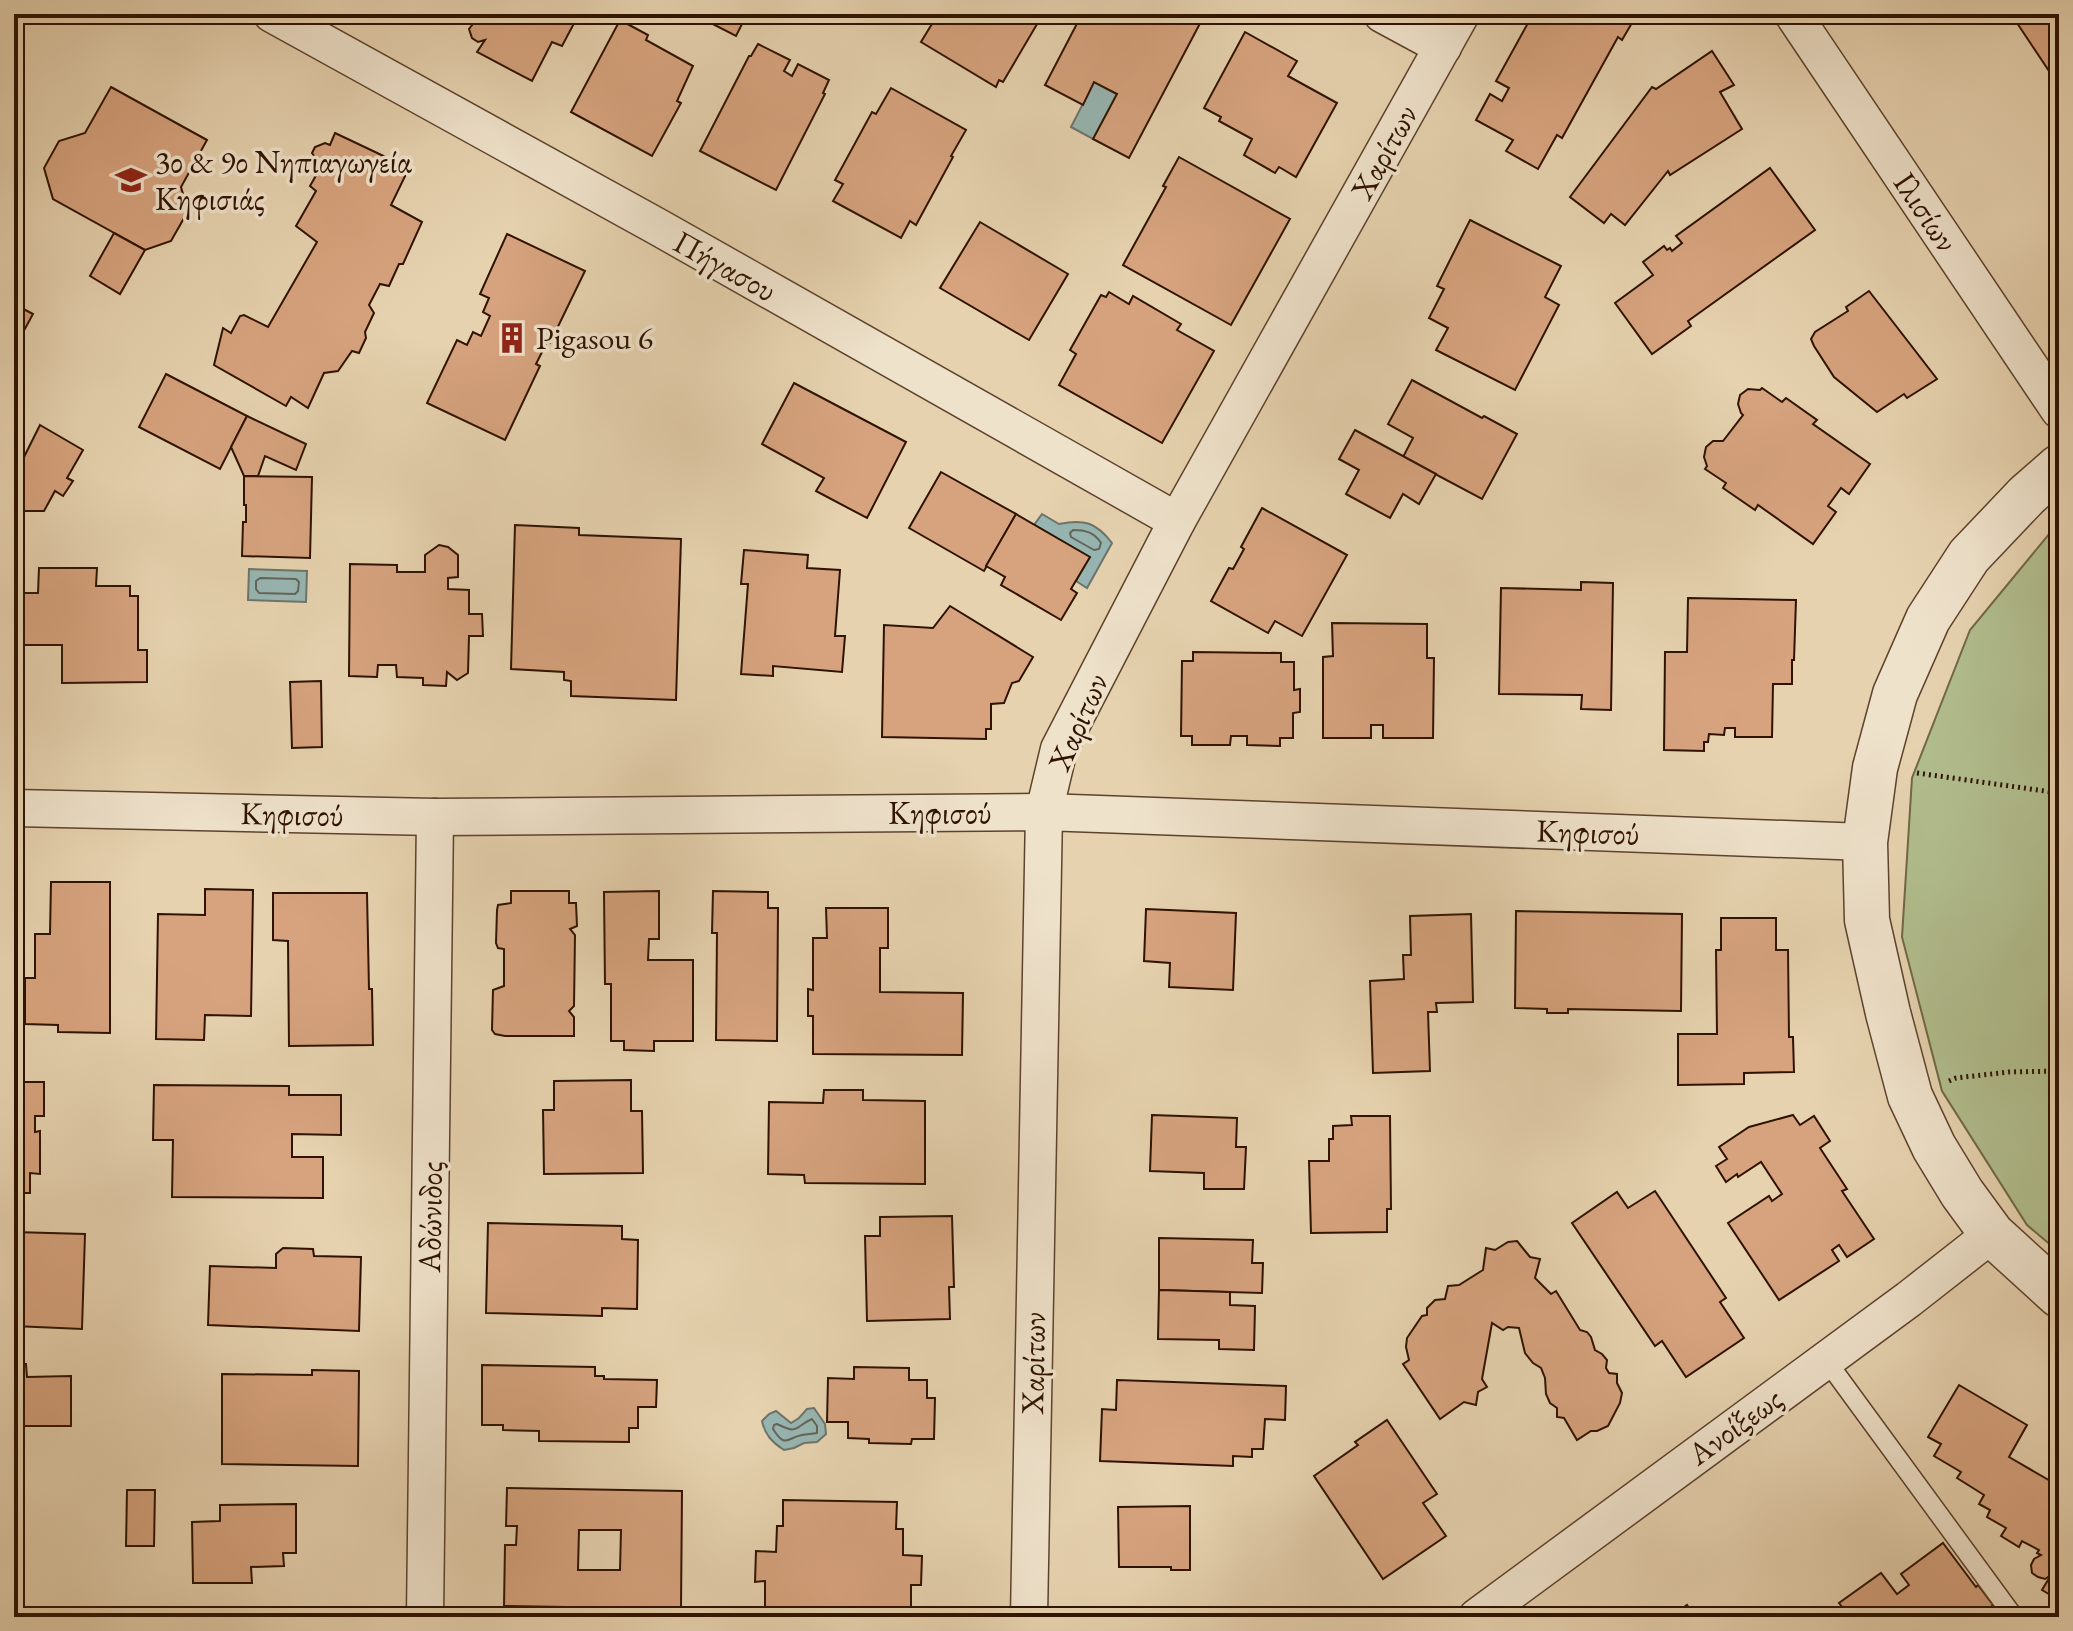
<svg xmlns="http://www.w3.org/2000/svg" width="2073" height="1631" viewBox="0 0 2073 1631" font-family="'EB Garamond',serif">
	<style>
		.green { fill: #b1bd8d; stroke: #706846; stroke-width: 2 }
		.water { fill: #97b6b2; stroke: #6d746b; stroke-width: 2 }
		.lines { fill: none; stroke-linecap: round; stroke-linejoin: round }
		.shore { stroke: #636459; stroke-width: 2 }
		.building { fill: #d6a37e; stroke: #2f1200; stroke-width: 2; fill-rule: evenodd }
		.service-casing { stroke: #5d422c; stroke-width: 21 }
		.minor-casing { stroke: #5d422c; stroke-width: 39 }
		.tertiary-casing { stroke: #5d422c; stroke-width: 47 }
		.path { stroke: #2f1200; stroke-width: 5; stroke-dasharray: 2 4; stroke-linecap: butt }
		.service { stroke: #efe2cb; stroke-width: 18 }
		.minor { stroke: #efe2cb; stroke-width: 36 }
		.tertiary { stroke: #efe2cb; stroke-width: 44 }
		.labels { text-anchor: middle; stroke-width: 7; stroke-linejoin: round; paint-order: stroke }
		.street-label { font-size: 32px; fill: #2f1200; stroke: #efe2cb }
		.poi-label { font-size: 32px; fill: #2f1200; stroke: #efe2cb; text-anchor: start }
	</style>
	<rect width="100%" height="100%" fill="#e6d2af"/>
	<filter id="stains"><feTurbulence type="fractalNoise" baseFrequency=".0025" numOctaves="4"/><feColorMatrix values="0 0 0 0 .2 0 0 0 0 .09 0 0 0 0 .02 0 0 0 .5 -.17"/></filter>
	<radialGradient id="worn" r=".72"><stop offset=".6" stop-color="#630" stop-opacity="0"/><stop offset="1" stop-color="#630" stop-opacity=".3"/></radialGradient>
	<polygon class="green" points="2059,522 2059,1252 2027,1225 1942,1091 1902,937 1912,778 1970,630"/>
	<g class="water">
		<polygon points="1094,82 1117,94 1093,139 1071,127"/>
		<path d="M1042,514L1059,524C1084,519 1096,522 1112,543L1087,588L1076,581L1089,557L1034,525Z"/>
		<polygon points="249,569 307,571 306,602 248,600"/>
		<path d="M814,1408L825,1424L826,1434L817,1442L804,1443L794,1448L784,1450C772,1442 765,1435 762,1421L769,1414L776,1411L791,1423L799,1418L807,1409Z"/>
	</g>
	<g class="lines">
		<g class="shore">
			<path d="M1073,530C1085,530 1094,532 1101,543L1099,549L1094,550L1071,537L1070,533Z"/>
			<polygon points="260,578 296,579 299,582 298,591 295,594 259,593 256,589 256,581"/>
			<path d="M812,1419L817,1426V1433C812,1434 807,1434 802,1435C786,1438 786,1449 773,1429L774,1425L777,1424C799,1435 794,1427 812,1419Z"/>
		</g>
	</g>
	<g class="building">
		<polygon points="481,14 579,14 562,46 552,42 532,81 477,52 485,40 478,42 472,38 469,29"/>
		<polygon points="706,14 747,14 736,36 703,19"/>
		<polygon points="938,14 1032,14 1040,19 1003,82 999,80 996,87 921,42"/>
		<polygon points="1082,14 1205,14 1129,158 1093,139 1117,94 1094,82 1083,105 1045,85"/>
		<polygon points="1533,14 1652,14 1647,22 1636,16 1622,40 1618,37 1562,138 1557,135 1538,169 1506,151 1513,140 1476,120 1490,94 1502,101 1509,88 1496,81"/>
		<polygon points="2011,14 2059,14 2059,77 2055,80"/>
		<polygon points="620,20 648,35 646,40 693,66 677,101 681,103 652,156 571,112"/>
		<polygon points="1245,32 1297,61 1288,76 1337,103 1296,177 1279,167 1275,173 1244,155 1252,139 1219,121 1221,117 1204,108"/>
		<polygon points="758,44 790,60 784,71 792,76 798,64 829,80 823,93 825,94 776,190 700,151 749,56 751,56"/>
		<polygon points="1712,51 1734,85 1720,92 1742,129 1670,175 1668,171 1625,225 1611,214 1604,223 1570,197 1652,87 1656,89"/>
		<polygon points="111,87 207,140 181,187 188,211 171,241 145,250 53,199 44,168 59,141 85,133"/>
		<polygon points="891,88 966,130 951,156 953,157 916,225 910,221 901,238 833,201 843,184 835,180 872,112 876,114"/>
		<polygon points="335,133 409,168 391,205 422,222 403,264 399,264 389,286 380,284 369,305 374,313 365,332 366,338 359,353 352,351 338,371 324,373 308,408 291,397 286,406 214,365 223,328 231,333 240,316 244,315 268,327 317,242 296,226 316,191 310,186 318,172 317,160 312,153 315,147 325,143 330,145"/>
		<polygon points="1179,157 1290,219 1231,325 1123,265 1166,187 1163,186"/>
		<polygon points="1770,168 1815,230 1688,321 1691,326 1652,354 1615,303 1653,275 1643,262 1664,246 1667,250 1670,248 1672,251 1682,243 1676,236"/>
		<polygon points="1470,220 1561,266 1545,297 1559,305 1515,390 1436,350 1448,328 1429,318 1444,289 1437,286"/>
		<polygon points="980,222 1068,274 1029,340 940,288"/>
		<polygon points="114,233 145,250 120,294 90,276"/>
		<polygon points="507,234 585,271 550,343 547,342 536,364 540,366 505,440 427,403 457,340 467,345 473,332 481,336 490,316 483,312 489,298 480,294"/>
		<polygon points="1869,291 1937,379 1907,398 1904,394 1877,412 1834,377 1814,346 1811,339 1815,332 1848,311 1846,307"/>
		<polygon points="1109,292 1129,304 1133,296 1181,324 1177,330 1214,351 1162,443 1059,385 1076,354 1070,350 1101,295 1106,297"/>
		<polygon points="14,304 33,314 14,349"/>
		<polygon points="166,374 247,416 220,469 139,427"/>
		<polygon points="1412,380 1482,418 1484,416 1517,434 1482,499 1403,457 1413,438 1388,424"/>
		<polygon points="794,383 906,442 867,518 816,491 824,478 762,444"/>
		<polygon points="1762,388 1782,402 1786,398 1817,420 1813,424 1870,464 1849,494 1841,488 1828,506 1836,512 1813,544 1758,505 1755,510 1723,488 1726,483 1705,469 1707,466 1704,457 1706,447 1713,441 1723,441 1743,415 1741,413 1738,404 1740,395 1748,389 1760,390"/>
		<polygon points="247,416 306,444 296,470 265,456 258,476 244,476 231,447"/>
		<polygon points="40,425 83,450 67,478 73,481 63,496 55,491 44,511 14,511 14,464 19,467"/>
		<polygon points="1355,430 1436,474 1419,504 1403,494 1390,518 1346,494 1359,470 1339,459"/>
		<polygon points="941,472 1016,514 984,571 909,528"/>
		<polygon points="244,476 312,477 310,558 242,556 243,522 246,522 246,505 244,505"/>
		<polygon points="1262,508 1347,555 1302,636 1275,621 1268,633 1211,601 1229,568 1233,569 1244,549 1241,547"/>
		<polygon points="1016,514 1090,557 1071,589 1077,593 1061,620 1001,585 1005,577 986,566"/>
		<polygon points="515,525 579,528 579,535 681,539 676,700 571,696 571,681 564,680 564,672 511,669"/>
		<polygon points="439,545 448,547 458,555 458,577 448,578 448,589 469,590 469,614 482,614 483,636 469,636 468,673 457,680 447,672 446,686 423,685 423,678 397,677 396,665 378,665 377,677 349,676 350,564 397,565 397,572 425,572 425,555"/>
		<polygon points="744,550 808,555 807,568 840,570 835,636 845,636 842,672 773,666 773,676 741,674 748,584 741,584"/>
		<polygon points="39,568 97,568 96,586 130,586 130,596 138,596 138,650 147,650 147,682 62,683 62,645 14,645 14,593 38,593"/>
		<polygon points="1581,582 1613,583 1611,710 1581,709 1582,695 1499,694 1501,588 1581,590"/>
		<polygon points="1688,598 1796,600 1794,660 1792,660 1792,684 1773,684 1772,737 1735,737 1735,728 1725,728 1724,735 1709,734 1708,742 1704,742 1704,751 1664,750 1665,652 1687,652"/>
		<polygon points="950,606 1033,657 1019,681 1012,683 1004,703 991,704 991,729 986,729 986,739 882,737 884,625 933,628"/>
		<polygon points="1332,623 1427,624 1427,658 1434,658 1433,738 1383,738 1383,725 1371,725 1371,738 1323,738 1323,657 1333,656"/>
		<polygon points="1193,652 1281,653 1281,662 1294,662 1294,690 1300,689 1300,712 1293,713 1293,738 1280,738 1280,746 1247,745 1247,736 1231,736 1230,745 1192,745 1192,736 1181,736 1182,661 1193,661"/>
		<polygon points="321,681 322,747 292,748 290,682"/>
		<polygon points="51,882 110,882 110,1033 58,1032 58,1025 25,1024 25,978 35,978 35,934 50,934"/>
		<polygon points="205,889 253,890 251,1016 205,1015 204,1040 156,1039 158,914 205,915"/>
		<polygon points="511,891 569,891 569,903 576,903 577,926 570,929 575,935 574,1006 569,1011 574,1017 574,1036 505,1036 495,1034 492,1030 493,990 504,986 504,949 498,948 496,943 497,910 498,905 511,903"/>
		<polygon points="659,891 659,939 649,939 648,960 693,960 693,1041 654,1041 654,1051 624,1050 624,1041 611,1041 611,984 605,984 604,892"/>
		<polygon points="713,891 768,892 768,908 778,908 777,1041 716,1040 717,933 712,933"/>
		<polygon points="273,893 367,893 369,989 372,989 373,1045 289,1046 288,941 273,940"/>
		<polygon points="826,908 888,908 888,948 880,948 880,992 963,993 962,1055 813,1054 813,1016 808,1016 808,989 813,990 813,938 827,938"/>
		<polygon points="1146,909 1236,913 1233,990 1169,987 1170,963 1144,961"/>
		<polygon points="1516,911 1682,914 1681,1011 1568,1009 1568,1013 1547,1013 1547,1009 1515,1008"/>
		<polygon points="1471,914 1473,1002 1436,1003 1437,1012 1428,1012 1430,1071 1373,1073 1370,981 1404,979 1403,955 1411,955 1410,916"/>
		<polygon points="1721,918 1776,918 1776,950 1788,950 1789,1037 1793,1037 1794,1072 1744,1073 1744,1084 1678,1085 1678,1034 1717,1034 1716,950 1721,950"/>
		<polygon points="631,1080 631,1111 642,1111 643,1173 544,1174 543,1110 554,1110 554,1081"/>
		<polygon points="17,1082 44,1082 44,1116 35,1116 35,1132 40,1131 40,1174 30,1173 30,1193 14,1193 14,1087 17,1087"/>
		<polygon points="154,1085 289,1086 289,1095 341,1095 341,1135 292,1134 292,1157 323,1157 323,1198 172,1197 173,1140 153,1140"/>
		<polygon points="824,1090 863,1090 863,1100 925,1101 925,1184 805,1183 804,1175 768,1174 769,1102 823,1103"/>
		<polygon points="1152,1115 1237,1118 1236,1147 1246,1147 1244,1189 1204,1189 1204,1173 1150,1171"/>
		<polygon points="1793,1115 1800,1125 1814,1116 1830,1141 1820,1148 1847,1189 1842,1191 1874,1239 1847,1257 1839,1245 1832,1250 1839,1261 1779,1300 1728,1223 1769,1196 1772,1201 1782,1194 1761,1162 1738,1177 1737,1174 1726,1182 1716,1166 1727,1159 1719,1147 1749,1127"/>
		<polygon points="1351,1116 1390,1116 1391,1209 1387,1209 1387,1232 1311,1233 1309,1161 1329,1161 1329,1139 1333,1139 1333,1126 1352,1125"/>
		<polygon points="1655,1191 1726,1298 1720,1302 1744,1338 1686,1377 1662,1341 1655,1346 1572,1223 1617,1192 1628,1208"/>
		<polygon points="952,1216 954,1287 949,1287 950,1319 867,1321 865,1236 880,1236 880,1217"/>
		<polygon points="488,1223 622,1226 622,1239 638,1240 637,1309 602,1308 602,1316 486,1313"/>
		<polygon points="14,1232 85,1234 82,1329 14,1326"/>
		<polygon points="1159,1238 1253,1240 1252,1263 1263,1263 1262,1293 1159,1290"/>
		<polygon points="1517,1241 1530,1257 1540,1259 1535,1278 1551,1294 1556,1291 1580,1330 1587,1332 1591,1337 1595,1350 1602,1354 1607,1360 1606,1368 1609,1373 1617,1374 1617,1383 1622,1393 1620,1403 1608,1426 1597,1431 1591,1431 1577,1440 1564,1418 1557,1417 1557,1408 1550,1403 1546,1394 1545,1378 1541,1368 1533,1363 1525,1353 1519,1328 1508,1327 1503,1330 1492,1323 1482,1379 1487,1387 1478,1392 1476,1405 1464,1402 1440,1419 1403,1364 1409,1360 1406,1347 1407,1338 1422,1316 1427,1315 1427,1308 1435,1300 1445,1299 1448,1286 1459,1285 1483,1270 1486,1248 1495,1250 1508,1242"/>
		<polygon points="283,1248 313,1249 314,1256 361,1257 359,1331 208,1325 210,1266 276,1268 276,1254"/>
		<polygon points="1159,1290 1230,1292 1230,1305 1255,1306 1254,1350 1219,1349 1219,1340 1158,1339"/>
		<polygon points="14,1364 26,1364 27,1377 71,1376 71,1426 22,1426 22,1441 14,1441"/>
		<polygon points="482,1365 595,1367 595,1376 604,1376 604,1379 657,1380 656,1407 638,1407 638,1428 629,1428 629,1442 539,1441 539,1431 503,1430 503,1425 482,1425"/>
		<polygon points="854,1367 909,1368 909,1380 927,1380 927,1398 935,1398 934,1439 912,1439 911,1444 869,1443 869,1439 848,1438 848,1422 827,1422 828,1378 854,1379"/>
		<polygon points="312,1370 359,1371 358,1466 222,1464 222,1374 312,1375"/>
		<polygon points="1117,1380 1286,1386 1285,1420 1265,1419 1263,1449 1252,1449 1252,1457 1233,1456 1233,1466 1100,1461 1102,1409 1116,1410"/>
		<polygon points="1959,1385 2027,1425 2009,1457 2059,1486 2059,1600 2042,1590 2051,1575 2045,1579 2038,1577 2032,1573 2031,1565 2034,1559 2041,1555 2037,1553 2039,1550 2022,1541 2019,1547 2001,1536 2006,1528 1987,1517 1990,1510 1979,1504 1984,1495 1957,1478 1961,1472 1934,1456 1941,1444 1928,1437"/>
		<polygon points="1387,1420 1437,1494 1423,1503 1446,1536 1383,1579 1314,1476 1358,1445 1355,1442"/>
		<path d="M507,1488L682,1491L681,1609L504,1606L505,1545H516L517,1526H506ZM579,1530H621L620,1570H578Z"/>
		<polygon points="127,1490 155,1490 154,1546 126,1546"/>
		<polygon points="783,1500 897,1502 896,1529 903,1529 903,1555 922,1556 921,1585 911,1585 911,1611 765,1608 765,1581 755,1582 756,1551 776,1552 777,1526 783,1526"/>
		<polygon points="14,1501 21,1501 20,1589 14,1589"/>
		<polygon points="296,1504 296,1553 283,1553 284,1566 251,1567 252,1583 193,1583 192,1522 220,1521 220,1505"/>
		<polygon points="1190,1506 1190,1570 1171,1570 1171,1567 1119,1567 1118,1507"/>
		<polygon points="1943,1543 1976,1587 1978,1585 1993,1605 1991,1607 1998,1617 1850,1617 1839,1603 1881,1573 1897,1594 1909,1585 1901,1574"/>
		<polygon points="1687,1605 1696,1617 1671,1617"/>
	</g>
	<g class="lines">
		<defs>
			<polyline id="service" points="1826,1360 2014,1617"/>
			<g id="minor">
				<polyline points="272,14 658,227 1177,521"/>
				<polyline points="1382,14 1443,47"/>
				<polyline points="1793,14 2059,410"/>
				<polyline points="14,808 435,817 1044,812 1865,842"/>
				<polyline points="425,1617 435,817"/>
				<polyline points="1029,1617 1044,812 1059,749 1177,521 1461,14"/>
				<polyline points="1477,1617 1909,1299 1992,1234"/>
			</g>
			<polyline id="tertiary" points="2059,467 2027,495 1969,556 1928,619 1895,694 1875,768 1865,842 1867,920 1888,1013 1910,1096 1934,1147 1962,1193 1992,1234 2059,1295"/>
		</defs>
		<use href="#service" class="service-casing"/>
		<use href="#minor" class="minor-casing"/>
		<use href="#tertiary" class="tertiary-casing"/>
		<g class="path">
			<polyline points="1917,773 2059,793"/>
			<polyline points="1949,1081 1956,1078 2009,1072 2059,1071"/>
		</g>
		<use href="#service" class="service"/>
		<use href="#minor" class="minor"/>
		<use href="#tertiary" class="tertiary"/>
	</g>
	<defs>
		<symbol id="school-bare" viewBox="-9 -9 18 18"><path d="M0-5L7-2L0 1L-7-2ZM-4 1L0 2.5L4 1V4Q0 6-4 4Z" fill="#8f2418" stroke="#efe2cb" stroke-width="2.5" paint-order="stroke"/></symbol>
		<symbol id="building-bare" viewBox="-9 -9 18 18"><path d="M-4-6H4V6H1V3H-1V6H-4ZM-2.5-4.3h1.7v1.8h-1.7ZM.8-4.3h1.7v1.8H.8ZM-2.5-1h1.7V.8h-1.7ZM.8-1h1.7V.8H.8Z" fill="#8f2418" stroke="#efe2cb" stroke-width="2.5" paint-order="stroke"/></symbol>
	</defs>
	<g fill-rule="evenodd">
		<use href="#school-bare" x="109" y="158" width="44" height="44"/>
		<use href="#building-bare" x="490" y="316" width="44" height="44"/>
	</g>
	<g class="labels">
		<g class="street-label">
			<text transform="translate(1384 152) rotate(-61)" y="11">Χαρίτων</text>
			<text transform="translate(1926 212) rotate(56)" y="11">Ιλισίων</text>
			<text transform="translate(725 266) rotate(29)" y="11">Πήγασου</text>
			<text transform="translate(1078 722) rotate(-66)" y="11">Χαρίτων</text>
			<text x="940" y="824">Κηφισού</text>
			<text transform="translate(292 814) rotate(1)" y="11">Κηφισού</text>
			<text transform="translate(1588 832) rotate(2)" y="11">Κηφισού</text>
			<text transform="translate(430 1217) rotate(-89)" y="11">Αδώνιδος</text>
			<text transform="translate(1033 1363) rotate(-89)" y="11">Χαρίτων</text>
			<text transform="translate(1735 1426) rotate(-36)" y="11">Ανοίξεως</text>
		</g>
		<g class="poi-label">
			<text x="155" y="173">3ο &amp; 9ο Νηπιαγωγεία<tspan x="155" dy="37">Κηφισιάς</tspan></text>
			<text x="536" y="349">Pigasou 6</text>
		</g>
	</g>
	<rect width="2073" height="1631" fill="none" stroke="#e6d2af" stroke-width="48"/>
	<rect x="16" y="16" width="2041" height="1599" fill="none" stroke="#2f1200" stroke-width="4"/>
	<rect x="24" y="24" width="2025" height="1583" fill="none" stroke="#2f1200" stroke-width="2"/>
	<rect width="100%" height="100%" filter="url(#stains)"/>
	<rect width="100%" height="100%" fill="url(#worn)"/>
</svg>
